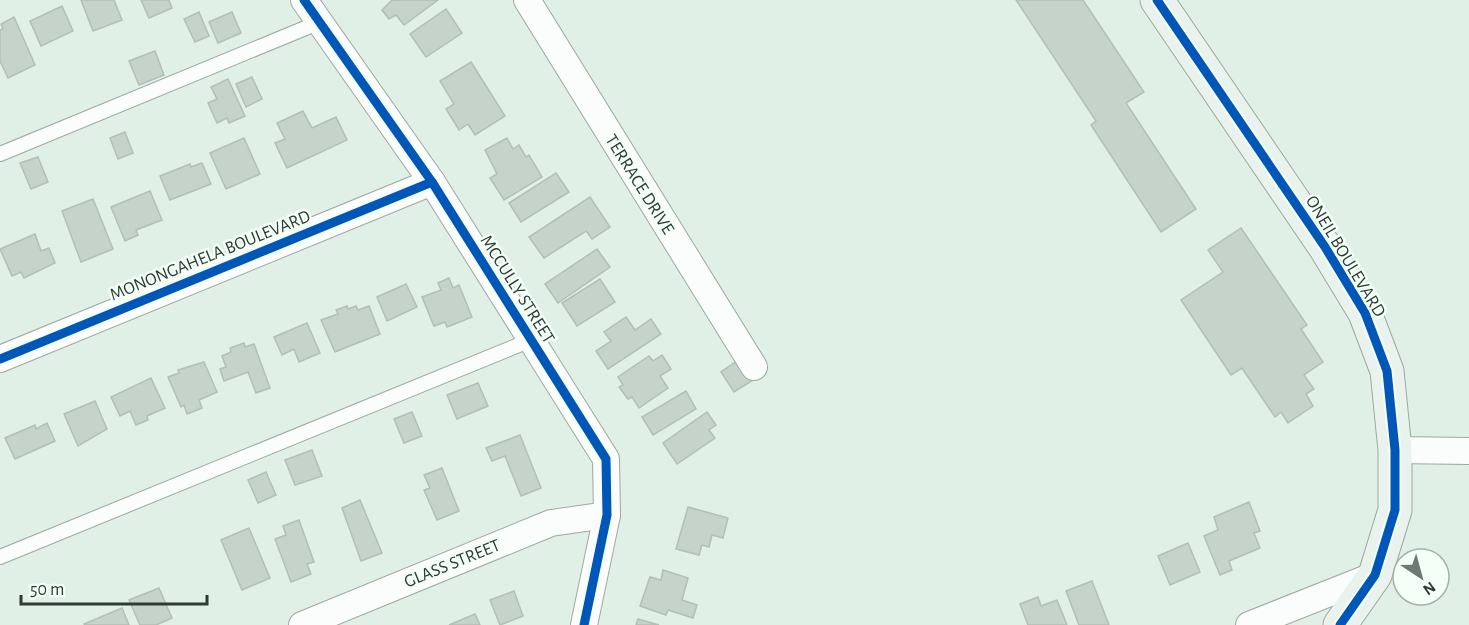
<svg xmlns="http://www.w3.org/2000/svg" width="1469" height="625" viewBox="0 0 1469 625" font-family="'Alegreya Sans',sans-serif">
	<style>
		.building { fill: #c6d3ca; stroke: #b2bfb7; stroke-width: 1.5 }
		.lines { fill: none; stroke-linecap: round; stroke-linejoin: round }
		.lane-casing { stroke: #9ca8a1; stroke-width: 16 }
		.street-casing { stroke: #9ca8a1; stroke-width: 28 }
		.secondary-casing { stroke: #9ca8a1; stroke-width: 35 }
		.lane { stroke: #fafdfb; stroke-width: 14 }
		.street { stroke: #fafdfb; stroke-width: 26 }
		.secondary { stroke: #eaf2ee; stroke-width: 33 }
		.cycleway-casing { stroke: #f3fff7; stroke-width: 13 }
		.cycleway { stroke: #0057b8; stroke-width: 9 }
		.labels { text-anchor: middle; stroke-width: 5; stroke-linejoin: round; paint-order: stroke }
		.street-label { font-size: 18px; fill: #2e3a33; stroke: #f3fff7 }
	</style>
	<rect width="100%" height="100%" fill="#e0f0e6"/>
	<g class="building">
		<polygon points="81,0 114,0 122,20 93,31"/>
		<polygon points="141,0 169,0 172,8 149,18"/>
		<polygon points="392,0 438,0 404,25 396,15 389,19 382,10"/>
		<polygon points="1016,0 1083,0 1144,92 1126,103 1196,209 1161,232 1091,125 1096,121"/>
		<polygon points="62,6 73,31 41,46 30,21"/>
		<polygon points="446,9 462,33 426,57 410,34"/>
		<polygon points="199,12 209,36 195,42 184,19"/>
		<polygon points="232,12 241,33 218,43 209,22"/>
		<polygon points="14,17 35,65 8,78 0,61 0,30 3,29 1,24"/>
		<polygon points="155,51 164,75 139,85 129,61"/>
		<polygon points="471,62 505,116 475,135 468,124 459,130 446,109 454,104 440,81"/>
		<polygon points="252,77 262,99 246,107 236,84"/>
		<polygon points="228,79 245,116 229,123 227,118 217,123 208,103 217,99 211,87"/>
		<polygon points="303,111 312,128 336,117 347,140 287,168 275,143 285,139 277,123"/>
		<polygon points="125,132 133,153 118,159 110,138"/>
		<polygon points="244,138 260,174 226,189 210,153"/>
		<polygon points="507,138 513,149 519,145 526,157 529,155 542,177 504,200 490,178 497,174 485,150"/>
		<polygon points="38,157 48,182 31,189 20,163"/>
		<polygon points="202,163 211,184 170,200 160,176 190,164 191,167"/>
		<polygon points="556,173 569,192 521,222 509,203"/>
		<polygon points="150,191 162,220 136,230 138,235 125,241 111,207"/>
		<polygon points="590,197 610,227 592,239 586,231 544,258 529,237"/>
		<polygon points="93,199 113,249 81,262 62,211"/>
		<polygon points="1241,228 1307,325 1301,329 1323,362 1304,375 1314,389 1306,394 1313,406 1288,423 1281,412 1275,417 1242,368 1231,375 1181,300 1223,272 1208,250"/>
		<polygon points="35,234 41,251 49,248 55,263 24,278 21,272 12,276 0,249"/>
		<polygon points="597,249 610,267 558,303 545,284"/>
		<polygon points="449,278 453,288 459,285 472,317 447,327 445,322 434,326 422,297 441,290 438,283"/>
		<polygon points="600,279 615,302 577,326 562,303"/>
		<polygon points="406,284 417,307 387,321 377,297"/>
		<polygon points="347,306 348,309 356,306 358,310 369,306 380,334 335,352 321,320 338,314 336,310"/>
		<polygon points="626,317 635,330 651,319 661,334 608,369 596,351 611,341 604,332"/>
		<polygon points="307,323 320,353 299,362 294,349 282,355 274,337"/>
		<polygon points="244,343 245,347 254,344 270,388 256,393 248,372 224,381 220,369 226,367 222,356 231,352 230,348"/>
		<polygon points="662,355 671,369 660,376 668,388 639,408 632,397 628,399 619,387 623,385 618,377 649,356 653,361"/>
		<polygon points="744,356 758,377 734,392 721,372"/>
		<polygon points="204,362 217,392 199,400 202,408 187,414 184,405 181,407 168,377 179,373 178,370"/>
		<polygon points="151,378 165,408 147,416 148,420 136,425 130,411 120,416 111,397"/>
		<polygon points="478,383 488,406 457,419 447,395"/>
		<polygon points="686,391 696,409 653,435 642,417"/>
		<polygon points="95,401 107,429 78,446 64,414"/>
		<polygon points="412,412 422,436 404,443 394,419"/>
		<polygon points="707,412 716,425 709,430 715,438 677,464 663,443"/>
		<polygon points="47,423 55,441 15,459 5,438 35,425 36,429"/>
		<polygon points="520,435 541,488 521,496 505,456 492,461 486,448"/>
		<polygon points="312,450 322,476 295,485 285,460"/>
		<polygon points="442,468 459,511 437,520 424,490 430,488 424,475"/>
		<polygon points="266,472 276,495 258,503 248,480"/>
		<polygon points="360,500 382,553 361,561 342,508"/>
		<polygon points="1249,502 1260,531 1254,533 1260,548 1229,561 1232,570 1220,575 1204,536 1218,530 1214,517"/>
		<polygon points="688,507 728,518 723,538 712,535 709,547 702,545 699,555 676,549"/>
		<polygon points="299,520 314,562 307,564 311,574 291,582 275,539 286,535 283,526"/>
		<polygon points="249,528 270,578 242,590 221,540"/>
		<polygon points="1188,543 1200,572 1170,585 1158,556"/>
		<polygon points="663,570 688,578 682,600 697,605 693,618 668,610 666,615 640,606 650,577 661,580"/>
		<polygon points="1092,581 1109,625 1079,625 1066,591"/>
		<polygon points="159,588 172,618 156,625 140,625 129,600"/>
		<polygon points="514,591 523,616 500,625 490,600"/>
		<polygon points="1038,597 1041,606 1057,600 1067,625 1028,625 1020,604"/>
		<polygon points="122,608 129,625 85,625 84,624"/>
		<polygon points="475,614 480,625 449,625"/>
		<polygon points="638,619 659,625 636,625"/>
	</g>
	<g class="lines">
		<defs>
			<g id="lane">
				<polyline points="0,154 320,22"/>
				<polyline points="0,557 531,340"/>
			</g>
			<g id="street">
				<polyline points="304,0 432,182 606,459 607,515 584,625"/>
				<polyline points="527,0 754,367"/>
				<polyline points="0,359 432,182"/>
				<polyline points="1395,450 1469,451"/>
				<polyline points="302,625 551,523 607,515"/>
				<polyline points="1249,625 1375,575"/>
			</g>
			<polyline id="secondary" points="1157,0 1325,247 1365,313 1387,371 1395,450 1395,510 1375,575 1340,625"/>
		</defs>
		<use href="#lane" class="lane-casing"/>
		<use href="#street" class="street-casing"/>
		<use href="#secondary" class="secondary-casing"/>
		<use href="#lane" class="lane"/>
		<use href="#street" class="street"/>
		<use href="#secondary" class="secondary"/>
		<defs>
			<g id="cycleway">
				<polyline points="304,0 432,182 606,459 607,515 584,625"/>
				<polyline points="1157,0 1325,247 1365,313 1387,371 1395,450 1395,510 1375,575 1340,625"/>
				<polyline points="0,359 432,182"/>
			</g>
		</defs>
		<use href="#cycleway" class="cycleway-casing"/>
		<use href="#cycleway" class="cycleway"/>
	</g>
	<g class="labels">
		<g class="street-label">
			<text transform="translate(640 184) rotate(58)" y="6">TERRACE DRIVE</text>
			<text transform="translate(210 255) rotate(-22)" y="6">MONONGAHELA BOULEVARD</text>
			<text transform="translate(1346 256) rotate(59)" y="6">ONEIL BOULEVARD</text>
			<text transform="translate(518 289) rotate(58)" y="6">MCCULLY STREET</text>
			<text transform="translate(452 563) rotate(-22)" y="6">GLASS STREET</text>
		</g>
	</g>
	<g transform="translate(1421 577) rotate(144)"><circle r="28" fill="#f3fff7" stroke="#a4b0a9" stroke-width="1.5"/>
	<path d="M0-4.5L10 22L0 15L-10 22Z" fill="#6c7a72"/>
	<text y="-9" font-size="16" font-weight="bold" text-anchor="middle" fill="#2e3a33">N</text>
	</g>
	<path d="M21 595v9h186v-9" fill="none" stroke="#2e3a33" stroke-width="3"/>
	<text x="30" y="595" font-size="18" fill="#2e3a33" stroke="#f3fff7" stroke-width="4.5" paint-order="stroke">50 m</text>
</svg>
